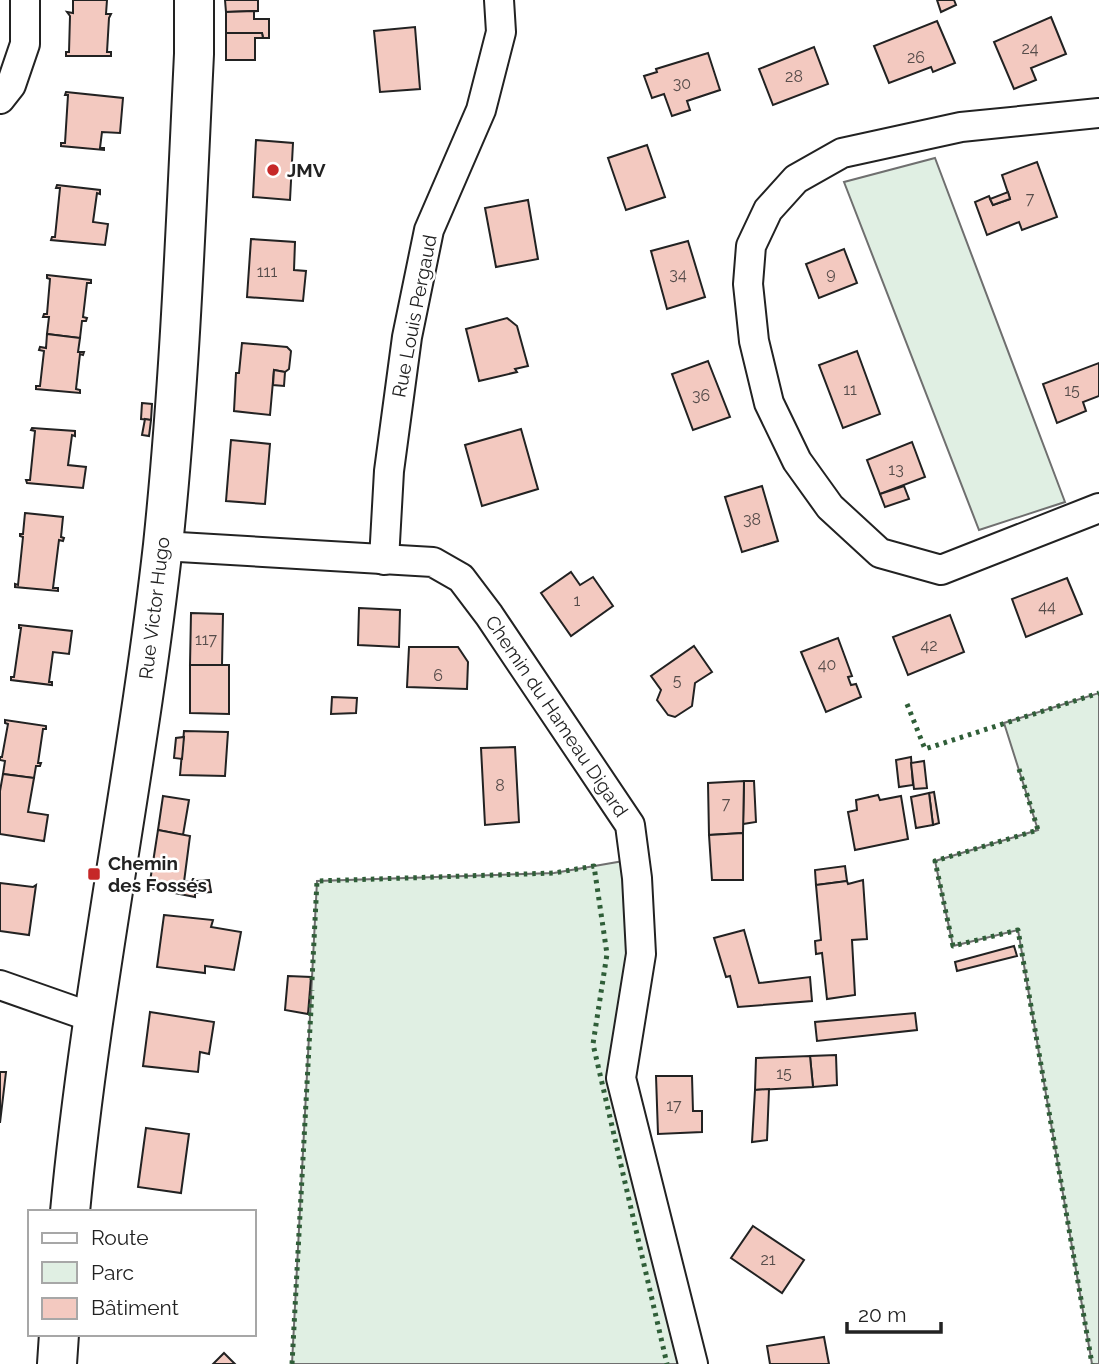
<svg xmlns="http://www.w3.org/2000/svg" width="1099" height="1364" viewBox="0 0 1099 1364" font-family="Raleway,sans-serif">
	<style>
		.green { fill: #e0efe3; stroke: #6f6f6f; stroke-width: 2 }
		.building { fill: #f3c9c0; stroke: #222; stroke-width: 2 }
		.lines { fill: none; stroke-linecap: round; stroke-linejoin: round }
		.minor-casing { stroke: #222; stroke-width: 32 }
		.secondary-casing { stroke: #222; stroke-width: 42 }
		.minor { stroke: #fff; stroke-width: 28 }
		.secondary { stroke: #fff; stroke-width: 38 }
		.hedge { stroke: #2f5e38; stroke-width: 5; stroke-dasharray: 3.5 5; stroke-linecap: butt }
		.poi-dot { fill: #c62828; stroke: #fff; stroke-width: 2.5 }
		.labels { text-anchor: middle; stroke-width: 5; stroke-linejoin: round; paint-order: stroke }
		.number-label { font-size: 16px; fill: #564c4a }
		.poi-label { font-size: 19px; font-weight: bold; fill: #222; stroke: #fff; text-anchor: start }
		.street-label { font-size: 19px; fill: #222; stroke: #fff }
	</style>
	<rect width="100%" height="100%" fill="#fff"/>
	<g class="green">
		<polygon points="935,158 1065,502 979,530 844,182"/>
		<polygon points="1099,693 1099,1364 1092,1364 1018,930 953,946 935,861 1038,830 1004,723"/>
		<polygon points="635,859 621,1078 693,1364 292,1364 317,881 554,873"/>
	</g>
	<g class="building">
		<polygon points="73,0 107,0 106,14 111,14 109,18 107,52 111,52 111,56 66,56 66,52 69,52 70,16 67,12 73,13"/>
		<polygon points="225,0 258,0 258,11 226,12"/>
		<polygon points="937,0 954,0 956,5 941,12"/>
		<polygon points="254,11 254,19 269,19 269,38 263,38 262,33 226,33 226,12"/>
		<polygon points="1051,17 1066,54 1031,68 1036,80 1014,89 994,42"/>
		<polygon points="937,21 955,63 933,72 931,67 889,83 874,46"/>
		<polygon points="415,27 420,89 380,92 374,31"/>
		<polygon points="226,33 262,33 263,38 255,38 255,60 226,60"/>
		<polygon points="814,47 828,84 773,105 759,69"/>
		<polygon points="708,53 720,90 687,101 690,110 672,116 664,94 652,98 644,76 657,72 656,69"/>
		<polygon points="66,92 123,98 120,133 102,132 100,148 104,148 104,150 61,146 61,143 65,143 68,95 65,95"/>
		<polygon points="256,140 293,143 290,200 253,197"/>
		<polygon points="647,145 665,197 626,210 608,158"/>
		<polygon points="1037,162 1057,217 1022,230 1019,222 987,235 975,202 989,196 993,205 1010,199 1002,175"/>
		<polygon points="57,185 100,190 100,194 97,193 93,222 108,224 105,245 51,240 52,237 55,237 60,188 56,188"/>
		<polygon points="1008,192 1010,199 993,205 990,199"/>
		<polygon points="528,200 538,259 496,267 485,208"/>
		<polygon points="251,239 295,242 294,270 306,271 303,301 247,297"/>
		<polygon points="688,241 705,297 667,309 651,251"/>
		<polygon points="844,249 857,283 819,298 806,264"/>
		<polygon points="47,275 91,280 91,283 87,283 83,317 87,318 86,321 82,321 80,338 47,334 49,317 43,317 44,314 47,314 50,279 47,278"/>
		<polygon points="507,318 517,326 528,366 515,369 517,372 479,381 466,329"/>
		<polygon points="47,334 80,338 78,352 84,352 83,355 80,354 76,389 80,390 80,393 36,389 36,386 40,386 44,351 39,350 40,347 46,348"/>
		<polygon points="242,343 287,347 291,351 289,369 285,372 274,370 270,415 234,411 236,373 239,373"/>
		<polygon points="857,351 880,414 843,428 819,365"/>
		<polygon points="708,361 730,417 693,430 672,374"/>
		<polygon points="1099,363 1099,396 1083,402 1086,411 1057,423 1043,384"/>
		<polygon points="274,370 285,372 284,386 273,385"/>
		<polygon points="142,403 152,404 151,420 141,419"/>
		<polygon points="145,419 151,420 149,436 142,435"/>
		<polygon points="32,428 75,431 75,436 72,435 68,465 86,467 83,488 27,483 26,480 30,480 35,431 31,430"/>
		<polygon points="521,429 538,489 482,506 465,445"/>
		<polygon points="231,440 270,444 265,504 226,501"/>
		<polygon points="912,442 925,477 880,494 867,460"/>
		<polygon points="762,486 778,541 742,552 725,497"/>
		<polygon points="904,486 909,499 885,507 880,494"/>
		<polygon points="25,513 63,517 61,537 64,538 63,541 59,540 53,588 58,588 58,591 15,587 15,584 18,585 23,537 20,536 20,534 23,534"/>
		<polygon points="571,572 580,585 593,577 613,606 571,636 541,593"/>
		<polygon points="1067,578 1082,614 1026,637 1012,599"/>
		<polygon points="359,608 400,610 399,647 358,645"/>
		<polygon points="191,613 223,614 222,665 190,665"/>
		<polygon points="950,615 964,652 908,675 893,637"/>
		<polygon points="19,625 72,631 69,654 53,652 49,682 52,682 52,685 11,680 11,677 14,677 21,628 19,628"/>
		<polygon points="838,638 852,676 848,677 851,685 856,684 861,697 826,712 801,652"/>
		<polygon points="694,646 712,672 695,683 692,706 675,717 668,715 657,700 661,690 651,676"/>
		<polygon points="409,647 458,647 468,662 467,689 407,687"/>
		<polygon points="190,665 229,665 229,714 190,713"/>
		<polygon points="332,697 357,698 356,713 331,714"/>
		<polygon points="5,720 46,726 46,729 43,729 38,763 41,763 40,766 36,766 34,778 3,774 5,761 0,760 0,757 2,757 8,724 5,723"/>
		<polygon points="184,731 228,732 225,776 180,775"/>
		<polygon points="184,737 182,759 174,758 176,738"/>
		<polygon points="515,747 519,822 485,825 481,748"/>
		<polygon points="911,757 913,785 899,787 896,760"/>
		<polygon points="924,761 927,788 914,789 911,763"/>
		<polygon points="3,774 34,778 28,812 48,815 44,841 0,834 0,791"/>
		<polygon points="744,781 754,781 756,822 743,824"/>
		<polygon points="744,781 743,833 709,835 708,783"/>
		<polygon points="934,792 939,823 933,825 929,793"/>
		<polygon points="929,793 933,825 916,828 911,797"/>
		<polygon points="878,795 880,800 901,796 908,839 855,850 848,812 857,810 856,800"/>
		<polygon points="163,796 189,800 183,835 158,830"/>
		<polygon points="158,830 190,836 184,882 209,880 211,892 195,893 195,897 149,888"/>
		<polygon points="743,833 743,880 712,880 709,835"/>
		<polygon points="845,866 847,881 816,885 815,870"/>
		<polygon points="863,880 867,939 852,940 855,995 827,999 822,953 816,954 815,941 821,940 816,885 847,881 848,884"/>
		<polygon points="0,883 33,887 36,885 29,935 0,931"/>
		<polygon points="164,915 213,920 211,927 241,932 234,970 205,966 205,973 157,967"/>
		<polygon points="744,930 759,983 810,977 812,1001 738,1007 730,976 726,977 714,938"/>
		<polygon points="1014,946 1017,956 957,971 955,962"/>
		<polygon points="288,976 311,977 308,1014 285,1010"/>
		<polygon points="150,1012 214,1022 209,1054 200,1052 198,1072 143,1066"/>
		<polygon points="915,1013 917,1030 817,1041 815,1022"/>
		<polygon points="836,1055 837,1085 813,1087 810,1056"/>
		<polygon points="810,1056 813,1087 755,1090 756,1058"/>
		<polygon points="0,1072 6,1072 0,1123"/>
		<polygon points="656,1076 692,1076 693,1111 702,1111 702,1132 658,1134"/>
		<polygon points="769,1089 767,1140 752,1142 755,1090"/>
		<polygon points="146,1128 189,1134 181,1193 138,1187"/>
		<polygon points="753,1226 804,1260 782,1293 731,1258"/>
		<polygon points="824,1337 829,1364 770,1364 767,1346"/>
		<polygon points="224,1353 235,1364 213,1364"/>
	</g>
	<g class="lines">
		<defs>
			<g id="minor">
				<polyline points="0,99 11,85 25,44 25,0"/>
				<polyline points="1099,113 961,127 842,153 796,179 768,210 751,246 748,284 754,341 769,403 797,461 830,507 880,553 941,570 1099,508"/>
				<polyline points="162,546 433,562 461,578 489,615 630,825 637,878 641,954 621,1078 693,1364"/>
				<polyline points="384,560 389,471 407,337 429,230 481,110 501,32 499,0"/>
				<polyline points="0,985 94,1018"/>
			</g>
			<g id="secondary">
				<path d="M70,1212C91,988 138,768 163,545C180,382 186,218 194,54V0"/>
				<polyline points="57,1364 59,1334"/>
			</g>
		</defs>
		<use href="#minor" class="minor-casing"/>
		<use href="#secondary" class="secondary-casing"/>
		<use href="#minor" class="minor"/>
		<use href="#secondary" class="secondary"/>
		<g class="hedge">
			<polyline points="907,704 925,749 1099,693"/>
			<polyline points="1019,769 1038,830 935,861 953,946 1018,930 1092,1364"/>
			<polyline points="312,980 317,881 554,873 594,866 607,954 593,1044 667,1364"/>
			<polyline points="292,1364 312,990"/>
		</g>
	</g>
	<g class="poi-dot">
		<circle cx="273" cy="170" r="7"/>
		<rect x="87" y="867" width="14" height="14" rx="3.5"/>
	</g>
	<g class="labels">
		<g class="number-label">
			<text x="1030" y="54">24</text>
			<text x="916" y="63">26</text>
			<text x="794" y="82">28</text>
			<text x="682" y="89">30</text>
			<text x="1030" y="204">7</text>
			<text x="267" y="277">111</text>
			<text x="831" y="279">9</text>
			<text x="678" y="280">34</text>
			<text x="850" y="395">11</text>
			<text x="1072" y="396">15</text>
			<text x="701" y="401">36</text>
			<text x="896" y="475">13</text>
			<text x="752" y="525">38</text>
			<text x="577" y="606">1</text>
			<text x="1047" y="612">44</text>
			<text x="206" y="645">117</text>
			<text x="929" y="651">42</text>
			<text x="827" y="670">40</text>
			<text x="438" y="681">6</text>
			<text x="677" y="686">5</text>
			<text x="500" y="791">8</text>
			<text x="726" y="809">7</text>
			<text x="784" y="1079">15</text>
			<text x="674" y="1111">17</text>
			<text x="768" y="1265">21</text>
		</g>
		<g class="poi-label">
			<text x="287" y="177">JMV</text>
			<text x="108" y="870">Chemin<tspan x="108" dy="22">des Fossés</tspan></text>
		</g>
		<g class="street-label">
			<text transform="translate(414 316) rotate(-79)" y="7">Rue Louis Pergaud</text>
			<text transform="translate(154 608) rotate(-83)" y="7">Rue Victor Hugo</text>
			<text transform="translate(557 716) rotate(56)" y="7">Chemin du Hameau Digard</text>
		</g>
	</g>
	<rect x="28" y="1210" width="228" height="126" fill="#ffffff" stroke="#a7a7a7" stroke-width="2"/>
	<rect x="42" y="1233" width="35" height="10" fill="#ffffff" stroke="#a7a7a7" stroke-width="2"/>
	<text x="91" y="1245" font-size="21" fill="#222222">Route</text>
	<rect x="42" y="1262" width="35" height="21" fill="#e0efe3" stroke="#a7a7a7" stroke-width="2"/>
	<text x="91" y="1280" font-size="21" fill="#222222">Parc</text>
	<rect x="42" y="1298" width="35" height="21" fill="#f3c9c0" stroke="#a7a7a7" stroke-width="2"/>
	<text x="91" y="1315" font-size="21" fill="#222222">Bâtiment</text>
	<path d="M847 1322v10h94v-10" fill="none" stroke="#222222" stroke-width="3.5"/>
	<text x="858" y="1322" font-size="21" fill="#222222" stroke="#ffffff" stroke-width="5" paint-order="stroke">20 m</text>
</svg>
